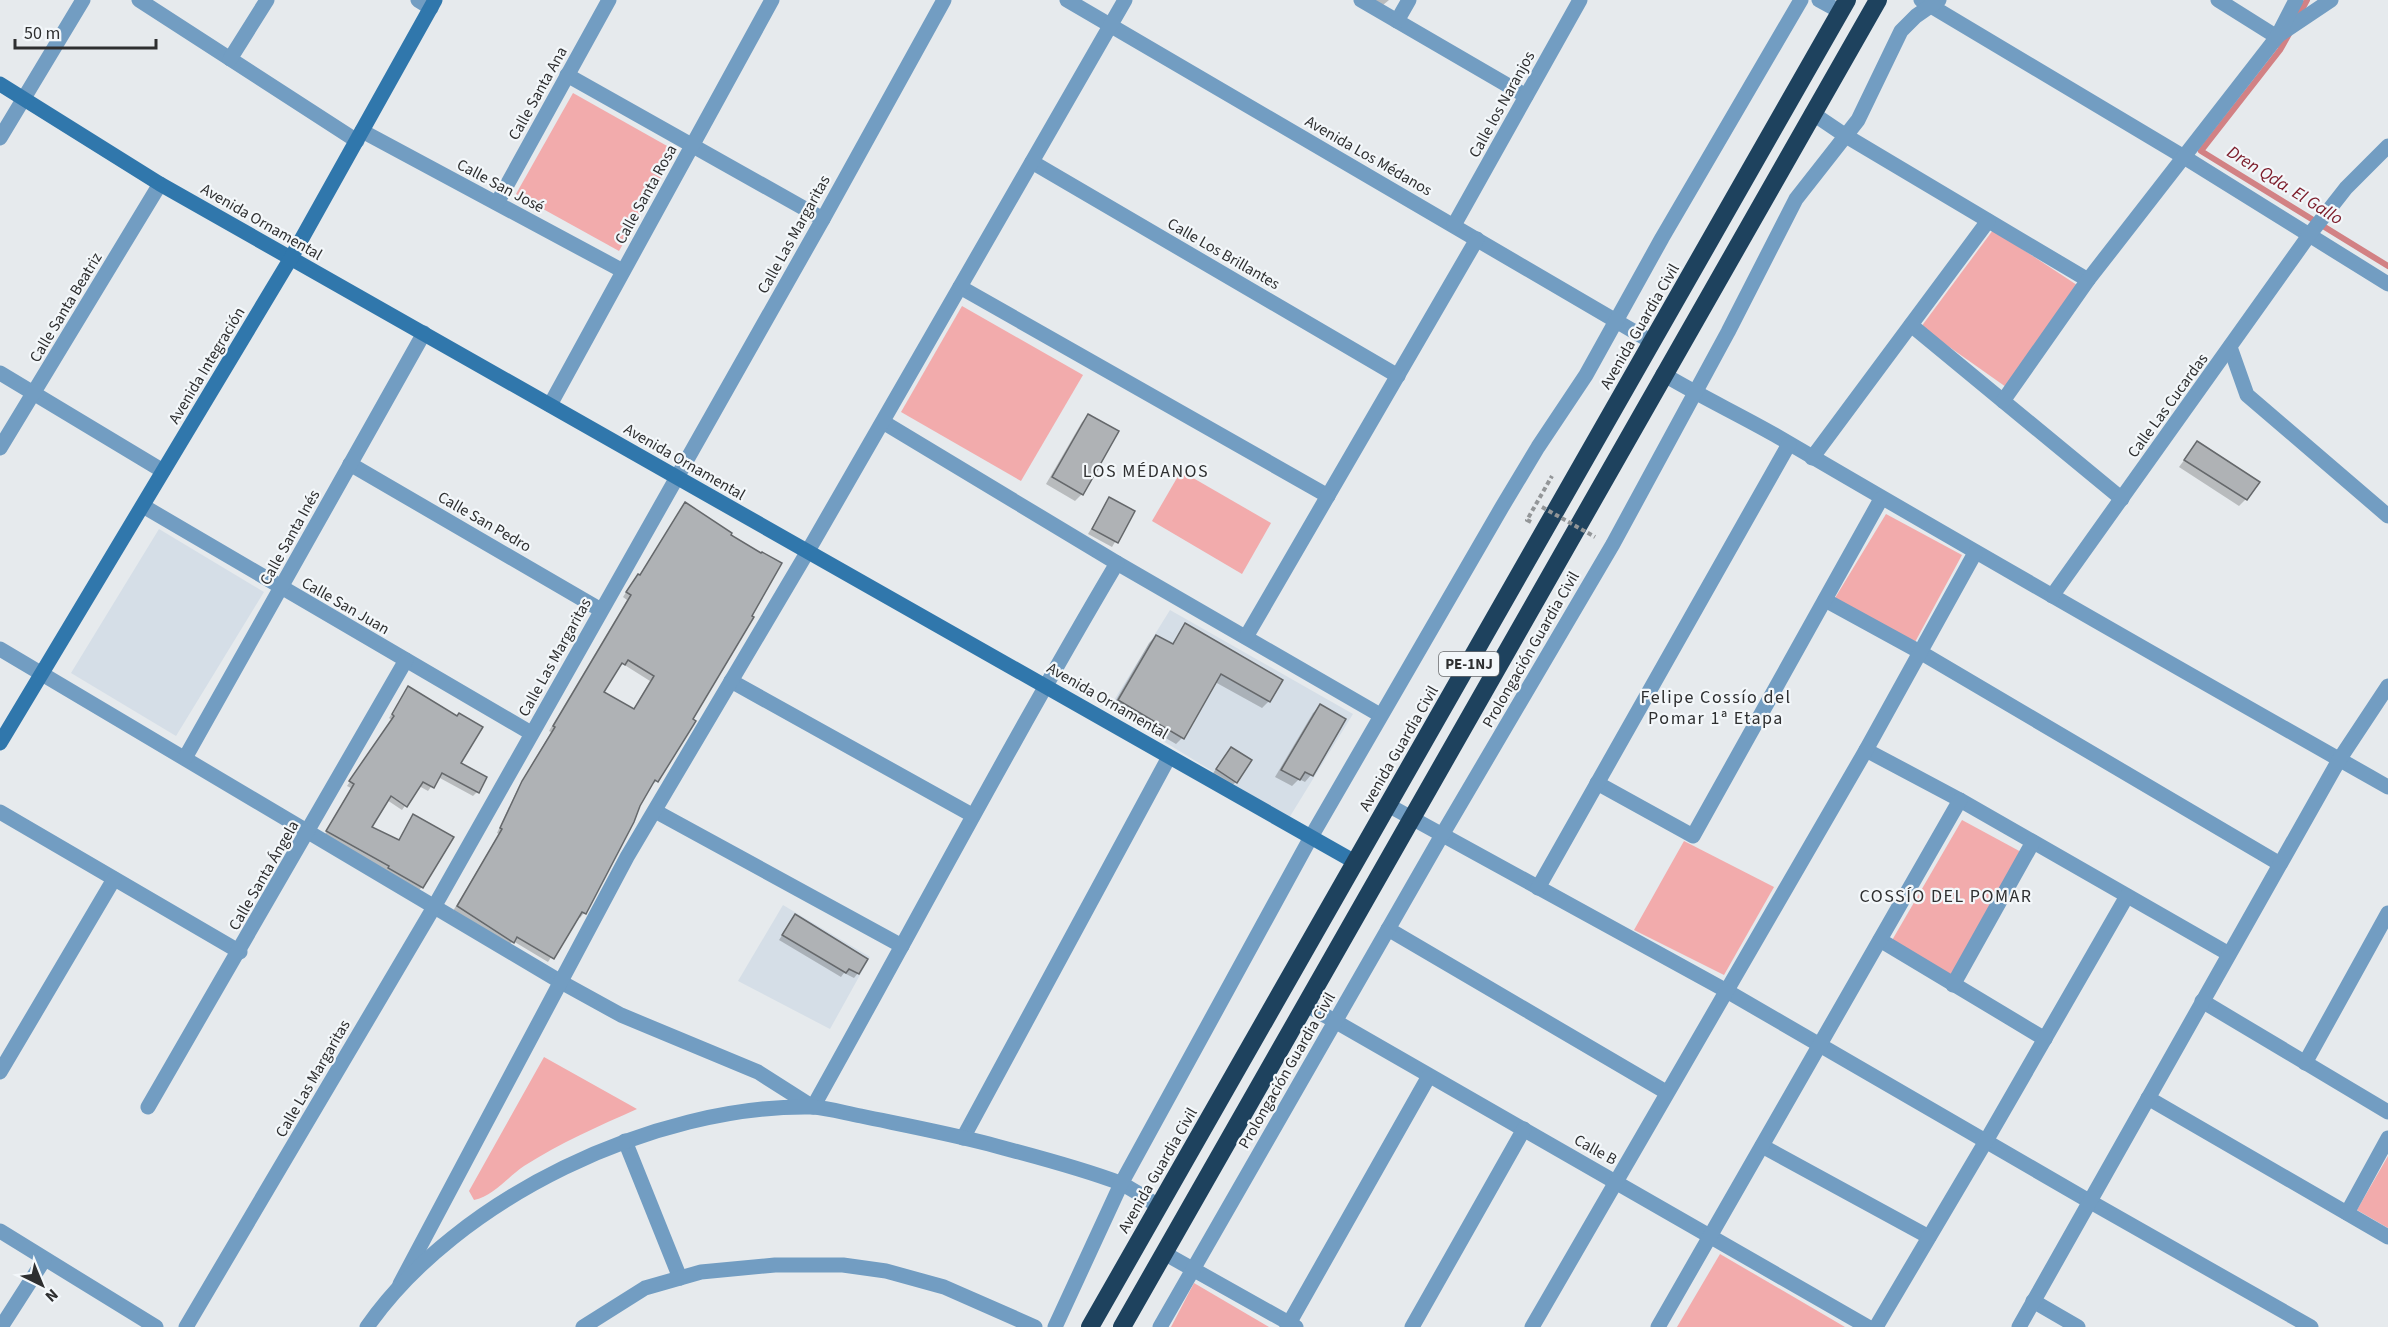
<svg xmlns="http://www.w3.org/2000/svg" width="2388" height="1327" viewBox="0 0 2388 1327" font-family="'Source Sans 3',sans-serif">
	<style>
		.built { fill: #d5dee7 }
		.green { fill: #f2abac }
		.shadow { fill: #0003; fill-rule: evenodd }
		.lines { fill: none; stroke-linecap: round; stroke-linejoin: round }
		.stream { stroke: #d28184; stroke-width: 6 }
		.building { fill: #afb2b5; stroke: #65686b; stroke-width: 1.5; fill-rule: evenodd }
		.path { stroke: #939698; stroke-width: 4; stroke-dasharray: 4.5 3; stroke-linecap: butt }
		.street { stroke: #729dc2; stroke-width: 15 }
		.secondary { stroke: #3077ac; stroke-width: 15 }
		.highway { stroke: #1e425e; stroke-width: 18 }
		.path-bridge { stroke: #939698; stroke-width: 4; stroke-dasharray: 4.5 3; stroke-linecap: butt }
		.labels { text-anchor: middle; stroke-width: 4.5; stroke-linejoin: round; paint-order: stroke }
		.shield { fill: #f3f7fa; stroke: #696b6d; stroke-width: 1.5 }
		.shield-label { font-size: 15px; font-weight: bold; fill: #2e2f30 }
		.street-label { font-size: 16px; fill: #2e2f30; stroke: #f3f7fa }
		.water-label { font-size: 18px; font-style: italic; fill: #7c1c2a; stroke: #f3f7fa }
		.neighbourhood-label { font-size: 18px; letter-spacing: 1.5px; fill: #2e2f30; stroke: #f3f7fa }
	</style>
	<rect width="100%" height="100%" fill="#e6eaed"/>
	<g class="built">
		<polygon points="159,529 264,592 176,736 71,673"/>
		<polygon points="1170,610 1353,714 1289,818 1109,708"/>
		<polygon points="783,905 870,957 830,1029 738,981"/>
	</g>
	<g class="green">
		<polygon points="573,93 676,151 619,251 516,194"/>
		<polygon points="1993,230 2077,285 2006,387 1921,327"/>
		<polygon points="962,306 1083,375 1021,481 901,412"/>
		<polygon points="1181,471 1271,523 1242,574 1152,521"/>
		<polygon points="1886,514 1962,555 1914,644 1835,598"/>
		<polygon points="1962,820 2023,853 1951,978 1891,942"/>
		<polygon points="1684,841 1774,887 1724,975 1634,930"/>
		<path d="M544,1057L637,1109C599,1126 560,1143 524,1166C509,1176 493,1196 474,1200L469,1191Z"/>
		<polygon points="2388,1156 2388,1228 2357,1210"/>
		<polygon points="1720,1254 1845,1327 1677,1327"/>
		<polygon points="1194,1283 1269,1327 1171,1327"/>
	</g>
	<g class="shadow">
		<polygon points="1373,0 1389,0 1383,5"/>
		<polygon points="1088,416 1082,494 1075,501 1046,484 1082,422"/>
		<polygon points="2197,443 2246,499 2239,506 2179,467"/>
		<polygon points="1109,499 1133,512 1112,547 1088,534"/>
		<path d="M685,504L657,781L651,785L584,913L580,918L578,916L548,962L513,941L508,946L453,911L499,834L497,833L518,788L551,732L549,731L627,600L623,597L634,580L639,576ZM623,664L650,681L633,710L602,692L617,668Z"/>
		<polygon points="1186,625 1269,701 1262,708 1215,682 1182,738 1176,744 1112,707 1149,643 1156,636 1171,645"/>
		<polygon points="408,688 477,792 473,796 438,777 428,791 419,786 402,810 387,800 370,827 398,841 414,816 422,887 418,891 324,836 351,788 347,786 392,720 389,718"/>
		<polygon points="1320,706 1344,720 1311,775 1305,782 1299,779 1292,786 1275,777 1313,713"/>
		<polygon points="1231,748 1236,782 1229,788 1211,776"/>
		<polygon points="792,920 858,973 854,978 844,973 841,977 779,940"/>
	</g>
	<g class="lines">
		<g class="stream">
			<polyline points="2298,17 2307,0"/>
			<polyline points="2289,34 2280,50 2201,151 2388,266"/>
		</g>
	</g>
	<g class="building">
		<polygon points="1088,414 1119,431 1083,495 1052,477"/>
		<polygon points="2197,441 2260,482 2247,500 2184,460"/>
		<polygon points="1109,497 1135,511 1118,543 1092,529"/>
		<path d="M685,502L732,533L731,535L761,553L762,552L782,563L752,616L754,617L693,719L696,721L658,782L655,780L640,806L634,822L586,914L582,912L554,959L517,937L514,943L457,906L502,829L500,828L522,781L555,727L553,726L631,595L626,592L638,574L640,575ZM628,660L654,676L634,709L604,692L622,663L625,665Z"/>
		<polygon points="1185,623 1283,680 1270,702 1221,674 1184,739 1118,700 1156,635 1173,644"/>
		<polygon points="408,686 457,716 459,713 483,727 461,763 487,777 479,793 442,773 434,788 423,782 407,807 391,796 372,827 399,840 413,814 454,837 423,888 388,868 389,866 326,831 354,784 349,781 394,716 392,714"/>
		<polygon points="1320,704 1346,719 1313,776 1305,772 1300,780 1281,770"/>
		<polygon points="1231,747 1252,760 1237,783 1216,769"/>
		<polygon points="795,914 868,959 859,974 849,969 846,973 782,935"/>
	</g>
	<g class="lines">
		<polyline class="path" points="1531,522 1527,520 1552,476"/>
		<g class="street">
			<polyline points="139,0 357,141"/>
			<polyline points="418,0 431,8"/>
			<polyline points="1067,0 1652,342"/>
			<polyline points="1361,0 1526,96"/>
			<polyline points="1819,0 1841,12"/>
			<polyline points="1921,0 2184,157 2388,284"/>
			<polyline points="2218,0 2277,37"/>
			<polyline points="1397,21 1409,0"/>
			<polyline points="2279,35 2331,0"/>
			<polyline points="230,59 267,0"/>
			<polyline points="567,75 823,219"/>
			<polyline points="1812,113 1846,136 2088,280"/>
			<polyline points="362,131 623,271"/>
			<polyline points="0,138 83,0"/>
			<polyline points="1032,162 1398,376"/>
			<polyline points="497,203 609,0"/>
			<polyline points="1454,225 1580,0"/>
			<polyline points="960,287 1328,496"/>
			<polyline points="1911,325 2122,499"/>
			<polyline points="2230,347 2247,395 2388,516"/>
			<polyline points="0,373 163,471"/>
			<path d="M1663,374C1700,396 1738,414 1775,435C1978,554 2183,671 2388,787"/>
			<polyline points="2003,401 2088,280 2277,37 2296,0"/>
			<polyline points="550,405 772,0"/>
			<polyline points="883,422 1117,563 1380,715"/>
			<polyline points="0,448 160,184"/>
			<polyline points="1812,458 1988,221"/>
			<polyline points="350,464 601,610"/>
			<polyline points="143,506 531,733"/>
			<polyline points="2052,596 2310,234 2346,188 2388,146"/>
			<polyline points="1825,600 1920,652 2280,864"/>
			<polyline points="1246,637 1477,239"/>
			<path d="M0,649L561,982L621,1015L758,1072L813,1107C914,926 1011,742 1117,563"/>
			<polyline points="731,681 972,815"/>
			<polyline points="1866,750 1960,800 2229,954"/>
			<polyline points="185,758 424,333"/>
			<polyline points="1597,783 1693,836 1881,499"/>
			<polyline points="1388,805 1725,990 2089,1201 2311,1327"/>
			<polyline points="655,811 902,946"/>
			<polyline points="0,812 240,952"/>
			<polyline points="1538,888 1789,444"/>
			<polyline points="1388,929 1666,1092"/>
			<polyline points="1880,940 2045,1039"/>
			<polyline points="1953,985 2033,842"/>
			<polyline points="2202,1001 2388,1112"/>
			<polyline points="1305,1004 1868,1327"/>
			<polyline points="2305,1063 2388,913"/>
			<polyline points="0,1072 114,879"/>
			<polyline points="2148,1098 2388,1237"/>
			<polyline points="148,1107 406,660"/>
			<polyline points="963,1138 1169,757"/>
			<polyline points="625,1141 680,1278"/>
			<polyline points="1762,1146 1929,1237"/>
			<polyline points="2347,1213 2388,1138"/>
			<polyline points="0,1231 156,1327"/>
			<polyline points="1164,1253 1296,1327"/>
			<polyline points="400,1284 627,857 808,551 1125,0"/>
			<polyline points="2033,1301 2078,1327"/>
			<polyline points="1,1327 44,1260"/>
			<polyline points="186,1327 434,907 823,219 944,0"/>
			<path d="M367,1327C457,1198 655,1104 812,1107C828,1108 845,1113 861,1116C904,1125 947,1133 989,1144C1033,1156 1078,1167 1120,1183C1133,1189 1146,1199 1159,1206"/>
			<polyline points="583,1327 645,1288 701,1272 775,1265 843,1265 886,1271 944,1287 1035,1327"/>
			<polyline points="1055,1327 1121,1184 1311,837 1502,507 1538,447 1586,375 1662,238 1801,0"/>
			<polyline points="1160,1327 1442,835 1613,544 1728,332 1796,199 1858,120 1901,31 1916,16 1939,0"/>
			<polyline points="1287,1327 1429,1076"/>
			<polyline points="1412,1327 1524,1129"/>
			<polyline points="1532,1327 1866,750 1975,553"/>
			<polyline points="1658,1327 1960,800"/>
			<polyline points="1876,1327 1986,1141 2127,896"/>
			<polyline points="2019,1327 2339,760 2388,686"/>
		</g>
		<g class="secondary">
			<polyline points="0,84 160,184 1355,862"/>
			<polyline points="0,743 291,258 435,0"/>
		</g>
		<g class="highway">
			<polyline points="1090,1327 1847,0"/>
			<polyline points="1122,1327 1878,0"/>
		</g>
		<polyline class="path-bridge" points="1542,507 1595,537"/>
	</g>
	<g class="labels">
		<rect class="shield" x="1439" y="652" width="60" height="24" rx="4.5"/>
		<g class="shield-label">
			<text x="1469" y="669">PE-1NJ</text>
		</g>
		<g class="street-label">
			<text transform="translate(537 93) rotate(-61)" y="6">Calle Santa Ana</text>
			<text transform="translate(1501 104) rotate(-61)" y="6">Calle los Naranjos</text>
			<text transform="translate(1369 155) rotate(30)" y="6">Avenida Los Médanos</text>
			<text transform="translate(501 185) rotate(28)" y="6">Calle San José</text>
			<text transform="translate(645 194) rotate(-61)" y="6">Calle Santa Rosa</text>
			<text transform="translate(262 221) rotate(30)" y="6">Avenida Ornamental</text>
			<text transform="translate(793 234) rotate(-61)" y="6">Calle Las Margaritas</text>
			<text transform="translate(1224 253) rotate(30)" y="6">Calle Los Brillantes</text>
			<text transform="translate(65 307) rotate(-59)" y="6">Calle Santa Beatriz</text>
			<text transform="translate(1639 326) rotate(-60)" y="6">Avenida Guardia Civil</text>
			<text transform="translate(206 365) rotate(-59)" y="6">Avenida Integración</text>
			<text transform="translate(2167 405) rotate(-54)" y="6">Calle Las Cucardas</text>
			<text transform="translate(685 461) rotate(30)" y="6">Avenida Ornamental</text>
			<text transform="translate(485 521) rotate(30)" y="6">Calle San Pedro</text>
			<text transform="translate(289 537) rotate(-61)" y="6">Calle Santa Inés</text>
			<text transform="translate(346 605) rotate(30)" y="6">Calle San Juan</text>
			<text transform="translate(1530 649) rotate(-60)" y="6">Prolongación Guardia Civil</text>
			<text transform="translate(554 657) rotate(-61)" y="6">Calle Las Margaritas</text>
			<text transform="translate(1108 700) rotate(30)" y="6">Avenida Ornamental</text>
			<text transform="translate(1398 748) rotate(-60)" y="6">Avenida Guardia Civil</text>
			<text transform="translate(263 875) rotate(-60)" y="6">Calle Santa Ángela</text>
			<text transform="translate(1286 1070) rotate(-60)" y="6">Prolongación Guardia Civil</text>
			<text transform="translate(312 1078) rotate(-60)" y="6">Calle Las Margaritas</text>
			<text transform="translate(1596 1149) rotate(29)" y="6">Calle B</text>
			<text transform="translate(1157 1170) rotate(-60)" y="6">Avenida Guardia Civil</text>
		</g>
		<g class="water-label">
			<text transform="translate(2285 185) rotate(32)" y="6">Dren Qda. El Gallo</text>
		</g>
		<g class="neighbourhood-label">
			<text x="1146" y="477">LOS MÉDANOS</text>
			<text x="1716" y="703">Felipe Cossío del<tspan x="1716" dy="21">Pomar 1ª Etapa</tspan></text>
			<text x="1946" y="902">COSSÍO DEL POMAR</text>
		</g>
	</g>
	<g transform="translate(42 1285) rotate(137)" stroke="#f3f7fa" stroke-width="4.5" paint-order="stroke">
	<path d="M0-4.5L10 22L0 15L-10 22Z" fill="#2e2f30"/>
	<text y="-9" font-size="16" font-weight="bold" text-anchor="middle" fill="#2e2f30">N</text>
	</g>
	<path d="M15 39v9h141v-9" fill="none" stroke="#2e2f30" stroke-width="3"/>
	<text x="24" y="39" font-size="18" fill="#2e2f30" stroke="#f3f7fa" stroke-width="4.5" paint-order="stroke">50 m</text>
</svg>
